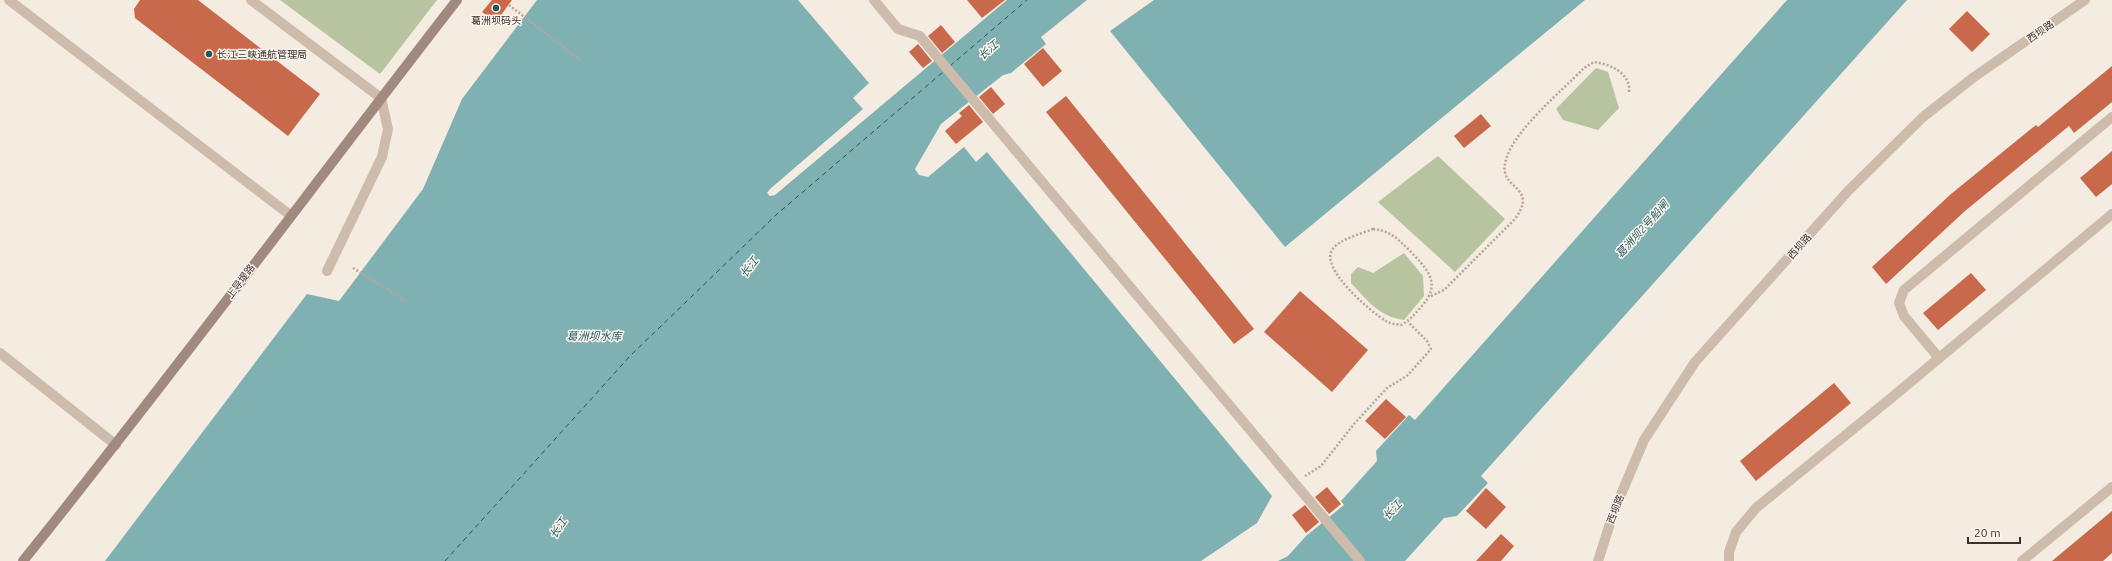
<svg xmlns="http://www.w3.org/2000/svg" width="2112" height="561" viewBox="0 0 2112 561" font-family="Ubuntu,'Noto Sans SC',sans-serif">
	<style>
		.green { fill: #b8c4a0 }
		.water { fill: #7fb0b2 }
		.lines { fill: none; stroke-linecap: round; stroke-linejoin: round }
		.ferry { stroke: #1f5a5e; stroke-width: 1; stroke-dasharray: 5 4; stroke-linecap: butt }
		.building { fill: #c8694b }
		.path { stroke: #b9a596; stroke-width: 2.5; stroke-dasharray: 2 2; stroke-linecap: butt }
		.lane { stroke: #cdbbac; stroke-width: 10 }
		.street { stroke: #cdbbac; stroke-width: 10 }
		.secondary { stroke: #a18a7d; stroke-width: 10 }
		.poi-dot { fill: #1f5a5e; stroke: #fbf5ee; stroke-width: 1.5 }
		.labels { text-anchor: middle; stroke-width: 3; stroke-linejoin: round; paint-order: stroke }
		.poi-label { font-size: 10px; fill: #3b302b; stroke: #fbf5ee }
		.street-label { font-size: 10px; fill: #3b302b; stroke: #fbf5ee }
		.water-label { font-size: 11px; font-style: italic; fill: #1f5a5e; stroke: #fbf5ee }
	</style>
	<rect width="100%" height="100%" fill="#f4ebe1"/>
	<g class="green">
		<polygon points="280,0 437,0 380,74"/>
		<polygon points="1596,68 1608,72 1619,108 1598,130 1563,120 1556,109"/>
		<polygon points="1438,156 1505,219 1455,272 1378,202"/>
		<path d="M1404,253L1423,276L1424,296L1404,320C1378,316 1368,301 1351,283V274L1358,267L1373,273Z"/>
	</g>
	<g class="water">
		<polygon points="537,0 798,0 869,83 853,98 863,109 770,189 767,193 770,196 775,195 1007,0 1087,0 1041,37 1046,44 1011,73 1003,75 941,124 915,169 919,175 928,177 964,147 976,162 987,152 1272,496 1257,523 1201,561 105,561 307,294 339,301 423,189 462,99"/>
		<polygon points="1154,0 1585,0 1285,247 1110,31"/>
		<polygon points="1787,0 1907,0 1481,476 1488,483 1457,516 1444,518 1405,561 1278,561 1288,556 1306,536 1344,505 1341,501 1377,461 1376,451 1409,415 1415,420"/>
	</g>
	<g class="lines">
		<g class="ferry">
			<polyline points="950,66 1027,0"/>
			<polyline points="445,561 630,356 776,215 943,72"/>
		</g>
	</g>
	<g class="building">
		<polygon points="140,0 198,0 320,94 288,136 135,18 134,9"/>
		<polygon points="492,0 512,0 496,22 482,12"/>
		<polygon points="967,0 1005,0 982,18"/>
		<polygon points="1967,11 1990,34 1972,52 1949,29"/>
		<polygon points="941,25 955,42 942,53 928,36"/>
		<polygon points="918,44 932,61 923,68 909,52"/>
		<polygon points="1043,48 1062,71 1043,87 1024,64"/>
		<polygon points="2112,66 2112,102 2074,133 2069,126 1965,211 1886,284 1872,267 1951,194 2036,125 2038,127"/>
		<polygon points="991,87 1005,104 993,114 979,97"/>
		<polygon points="1066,96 1254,329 1234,344 1046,112"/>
		<polygon points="969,105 983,122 956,144 945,131 962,116 959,113"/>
		<polygon points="1481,114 1491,126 1464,148 1454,136"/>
		<polygon points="2112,151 2112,184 2096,197 2080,178"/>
		<polygon points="1971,273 1986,290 1938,330 1923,313"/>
		<polygon points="1300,291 1368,350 1332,392 1264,332"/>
		<polygon points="1834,383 1851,403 1756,481 1740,461"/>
		<polygon points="1386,399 1406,417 1385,439 1365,421"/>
		<polygon points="1327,487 1341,504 1329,514 1315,497"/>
		<polygon points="1486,488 1506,507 1486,529 1466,511"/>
		<polygon points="1305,505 1319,522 1306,533 1292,515"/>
		<polygon points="2112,511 2112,553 2103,561 2052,561"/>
		<polygon points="1501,534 1514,546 1501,561 1476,561"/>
	</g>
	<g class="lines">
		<g class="path">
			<polyline points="509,5 580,60"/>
			<path d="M1373,229C1389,230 1398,239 1409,250C1427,269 1443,283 1421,307C1415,314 1409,321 1401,325C1396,324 1390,324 1386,321C1371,312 1320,269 1332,250C1339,239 1361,234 1373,229Z"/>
			<polyline points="353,268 406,301"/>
			<path d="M1431,296L1444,290L1515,219C1539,186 1500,190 1505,164C1510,133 1562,91 1584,68L1594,62C1610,64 1631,73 1629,92"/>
			<polyline points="1305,476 1321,466 1354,424 1387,388 1408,375 1431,349 1427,341 1408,322"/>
		</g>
		<g class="lane">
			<polyline points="251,0 381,98 388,129 382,157 327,271"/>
			<polyline points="874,0 898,29 920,36 923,40 1360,561"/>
			<polyline points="1939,358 1904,316 1899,303 1904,290 2112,117"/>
			<polyline points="1598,561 1614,511 1644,440 1695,362 1848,191 1923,117 1974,77 2085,0"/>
			<polyline points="1729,561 1729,552 1736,532 1756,508 1890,399 2112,214"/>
			<polyline points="2022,561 2112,487"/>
		</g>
		<g class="street">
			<polyline points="9,0 290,215"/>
			<polyline points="0,353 116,445"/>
		</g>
		<path class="secondary" d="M23,561C171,377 312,187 457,0"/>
	</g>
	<g class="poi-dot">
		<circle cx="496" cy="8" r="4"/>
		<circle cx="209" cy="54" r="4"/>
	</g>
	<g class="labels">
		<g class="poi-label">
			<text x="496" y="24">葛洲坝码头</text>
			<text x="217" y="58" text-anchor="start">长江三峡通航管理局</text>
		</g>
		<g class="street-label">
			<text transform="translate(2040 31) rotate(-35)" y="4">西坝路</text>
			<text transform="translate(1799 246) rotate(-48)" y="4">西坝路</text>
			<text transform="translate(240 281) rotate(-53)" y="4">上导堤路</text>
			<text transform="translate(1615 509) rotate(-69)" y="4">西坝路</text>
		</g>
		<g class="water-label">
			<text transform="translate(988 50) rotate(-40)" y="4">长江</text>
			<text transform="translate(1642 229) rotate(-48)" y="4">葛洲坝2号船闸</text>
			<text transform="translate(749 267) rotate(-53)" y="4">长江</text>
			<text x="594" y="340">葛洲坝水库</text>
			<text transform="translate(1392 510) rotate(-47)" y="4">长江</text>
			<text transform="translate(558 528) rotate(-56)" y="4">长江</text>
		</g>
	</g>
	<path d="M1968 537v6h52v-6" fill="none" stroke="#3b302b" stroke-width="2"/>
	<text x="1974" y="537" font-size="12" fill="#3b302b" stroke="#fbf5ee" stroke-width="3" paint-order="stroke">20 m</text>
</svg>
